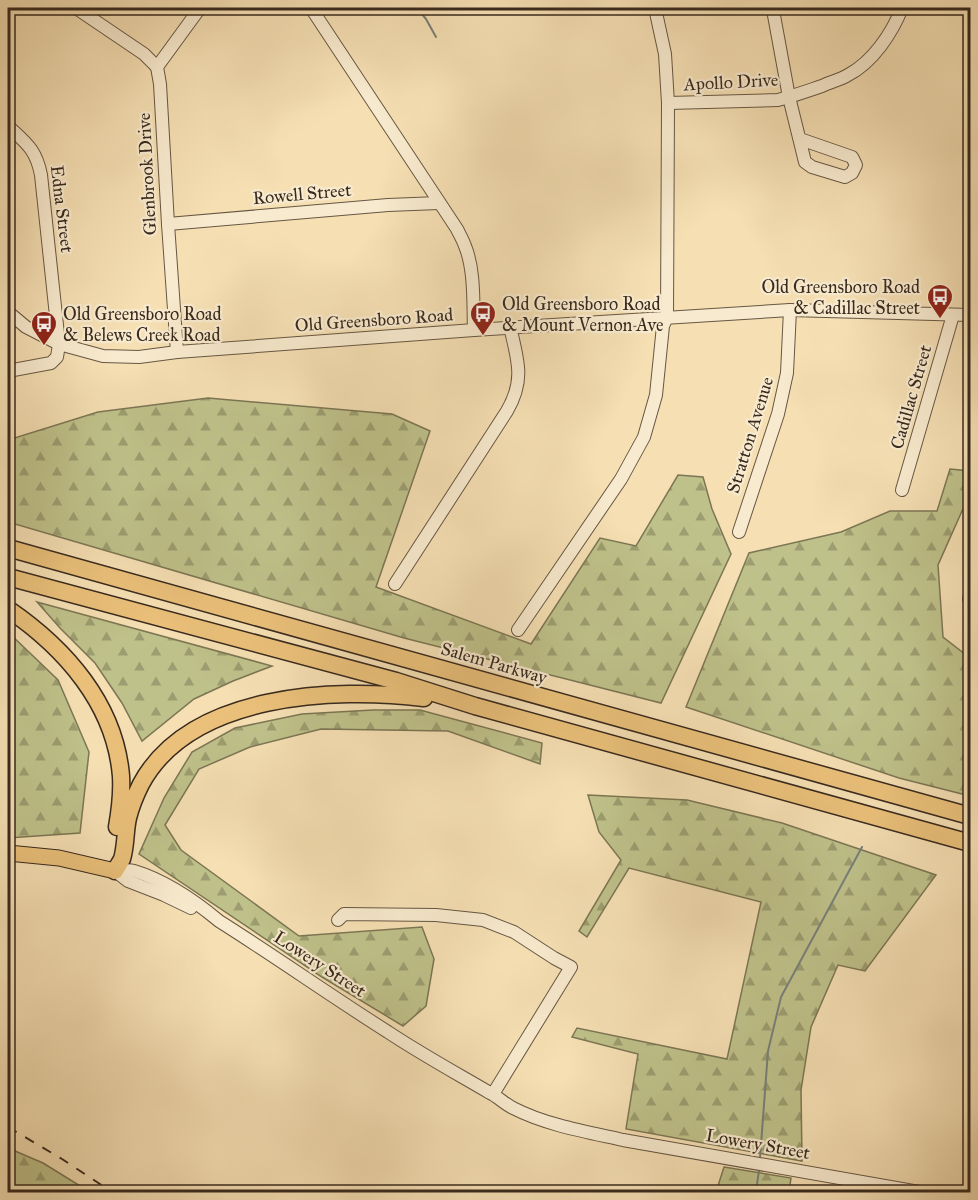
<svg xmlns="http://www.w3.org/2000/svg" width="978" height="1200" viewBox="0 0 978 1200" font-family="'IM FELL Great Primer',serif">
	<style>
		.forest { fill: url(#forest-firs); stroke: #7c7654; stroke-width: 1.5 }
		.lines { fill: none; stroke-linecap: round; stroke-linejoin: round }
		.stream { stroke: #77807a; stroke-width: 2 }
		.river { stroke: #a1bab8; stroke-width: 15 }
		.minor-casing { stroke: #675743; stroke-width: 14 }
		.major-casing { stroke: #382a1e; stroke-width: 17 }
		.highway-casing { stroke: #382a1e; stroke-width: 19 }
		.minor { stroke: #f8eace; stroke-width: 12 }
		.major { stroke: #eac07a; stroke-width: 15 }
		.highway { stroke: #eac07a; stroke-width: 16 }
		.rail { stroke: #382a1e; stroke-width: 2; stroke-dasharray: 10 10; stroke-linecap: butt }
		.labels { text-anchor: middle; stroke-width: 4.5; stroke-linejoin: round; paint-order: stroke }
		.street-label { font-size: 18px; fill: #382a1e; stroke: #f8eace }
		.poi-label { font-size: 18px; fill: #382a1e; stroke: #f8eace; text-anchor: start }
	</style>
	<defs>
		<pattern id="forest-firs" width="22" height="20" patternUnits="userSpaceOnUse" patternTransform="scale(1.5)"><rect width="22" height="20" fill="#bfc18a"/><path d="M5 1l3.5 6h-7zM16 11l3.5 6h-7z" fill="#9c9d70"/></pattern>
	</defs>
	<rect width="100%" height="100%" fill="#f5dfb3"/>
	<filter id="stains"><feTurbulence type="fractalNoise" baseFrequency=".00333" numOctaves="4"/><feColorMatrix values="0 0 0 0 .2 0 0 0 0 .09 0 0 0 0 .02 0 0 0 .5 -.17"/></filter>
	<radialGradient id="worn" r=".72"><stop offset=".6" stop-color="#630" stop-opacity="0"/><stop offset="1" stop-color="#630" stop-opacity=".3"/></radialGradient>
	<g class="forest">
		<polygon points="208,398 392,414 430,431 376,587 531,644 600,538 636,546 678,475 703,477 712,509 731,554 661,703 404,638 8,522 8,440 98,412"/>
		<polygon points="950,469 970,471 970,493 938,565 943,637 970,658 970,796 899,778 686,707 749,553 841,532 890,511 937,511"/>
		<polygon points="37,602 272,666 233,681 194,699 142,741 122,703 95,663 60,628"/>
		<polygon points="8,632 58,680 89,752 80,833 8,838"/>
		<polygon points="373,710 420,710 542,743 540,764 448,731 321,729 250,747 199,769 165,825 181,850 299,936 422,927 434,959 426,1006 403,1026 322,977 139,854 164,798 192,752 235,728 302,714"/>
		<polygon points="588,795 687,800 782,823 936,875 865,971 838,965 811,1027 801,1090 802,1161 626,1129 638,1054 572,1037 577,1028 727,1059 761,902 629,868 587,937 579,931 621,860 599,832"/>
		<polygon points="8,1148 43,1163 90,1192 8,1192"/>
		<polygon points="724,1167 791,1178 789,1192 716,1192"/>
	</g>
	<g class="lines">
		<g class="stream">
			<polyline points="417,8 426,19 436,37"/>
			<polyline points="760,1158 768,1051 781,997 862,847"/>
			<polyline points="756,1192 759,1170"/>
		</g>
		<polyline class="river" points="8,1192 11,1192"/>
		<defs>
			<g id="minor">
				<polyline points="76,8 144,54 157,67"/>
				<path d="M311,8L457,229C460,235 463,240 465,246C475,270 473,304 474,330"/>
				<polyline points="773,10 789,97 805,162 812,167 845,177 852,173 856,165 852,157 800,139"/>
				<path d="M668,103L778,100C793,96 807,91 822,86C830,82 840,80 848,75C873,62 892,33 902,8"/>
				<path d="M8,126C26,143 36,149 41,175L59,344L57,357L51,363L8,371"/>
				<polyline points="168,224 388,205 439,203"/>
				<polyline points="8,312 26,327 59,344 103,356 139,357 177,352 474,330 790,310 970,315"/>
				<polyline points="177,352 168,224 160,84 157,67 200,8"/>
				<polyline points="902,490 953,315"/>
				<polyline points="739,532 778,414 787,373 790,310"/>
				<path d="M395,584L507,411C525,380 518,361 510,327"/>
				<polyline points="970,598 969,599 970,600"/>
				<polyline points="518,630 621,479 644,437 656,395 663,326 667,317 668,103 665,54 655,8"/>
				<path d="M115,871C121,871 128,869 134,871C164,880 195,901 219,921C276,957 331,996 388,1032C421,1054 456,1073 490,1093C498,1097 505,1104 513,1108C546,1125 587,1132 623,1140L919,1192"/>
				<polyline points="115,871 128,881 164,895 191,908"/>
				<polyline points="338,920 344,914 436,915 483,920 514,932 554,958 571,967 493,1094"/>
			</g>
			<polyline id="major" points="8,853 59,858 115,871"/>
			<g id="highway">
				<polyline points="8,548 970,816"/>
				<polyline points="8,577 396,681 475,706 970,843"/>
				<path d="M8,609C65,648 115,704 121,776C122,793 120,810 117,827"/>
				<path d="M115,871C117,867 120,863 122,859C126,846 125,831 128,818C131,806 136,794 141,784C190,693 335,687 424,698"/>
			</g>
		</defs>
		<use href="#minor" class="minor-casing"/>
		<use href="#major" class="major-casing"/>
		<use href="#highway" class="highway-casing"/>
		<use href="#minor" class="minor"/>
		<use href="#major" class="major"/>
		<use href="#highway" class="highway"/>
		<polyline class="rail" points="8,1127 62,1159 112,1192"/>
	</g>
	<defs>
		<symbol id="bus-pin" viewBox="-11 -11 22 30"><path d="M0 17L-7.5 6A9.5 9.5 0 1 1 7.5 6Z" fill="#8f2418" stroke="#f8eace"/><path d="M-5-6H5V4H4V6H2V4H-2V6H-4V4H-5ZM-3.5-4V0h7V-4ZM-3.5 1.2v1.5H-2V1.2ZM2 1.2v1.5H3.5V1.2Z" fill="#fff"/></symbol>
	</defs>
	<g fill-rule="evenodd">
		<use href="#bus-pin" x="925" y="282" width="30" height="40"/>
		<use href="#bus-pin" x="468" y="299" width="30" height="40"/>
		<use href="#bus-pin" x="29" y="309" width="30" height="40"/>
	</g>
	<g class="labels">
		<g class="street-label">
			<text transform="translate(731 82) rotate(-3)" y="6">Apollo Drive</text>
			<text transform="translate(147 174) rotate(-93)" y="6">Glenbrook Drive</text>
			<text transform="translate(302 194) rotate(-5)" y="6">Rowell Street</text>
			<text transform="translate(62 209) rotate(83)" y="6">Edna Street</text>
			<text transform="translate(374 320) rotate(-4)" y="6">Old Greensboro Road</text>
			<text transform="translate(911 397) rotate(-74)" y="6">Cadillac Street</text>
			<text transform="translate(750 435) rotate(-73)" y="6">Stratton Avenue</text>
			<text transform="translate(494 663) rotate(16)" y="6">Salem Parkway</text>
			<text transform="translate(320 964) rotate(33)" y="6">Lowery Street</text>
			<text transform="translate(758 1144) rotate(10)" y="6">Lowery Street</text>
		</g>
		<g class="poi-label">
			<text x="920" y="293" text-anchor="end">Old Greensboro Road<tspan x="920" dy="21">&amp; Cadillac Street</tspan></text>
			<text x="502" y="310">Old Greensboro Road<tspan x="502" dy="21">&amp; Mount Vernon Ave</tspan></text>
			<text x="63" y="320">Old Greensboro Road<tspan x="63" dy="21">&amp; Belews Creek Road</tspan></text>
		</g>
	</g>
	<rect width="978" height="1200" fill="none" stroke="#f5dfb3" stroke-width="30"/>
	<rect x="9" y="9" width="960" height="1182" fill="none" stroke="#382a1e" stroke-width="3"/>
	<rect x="15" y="15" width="948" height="1170" fill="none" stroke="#382a1e" stroke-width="1.5"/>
	<rect width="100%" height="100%" filter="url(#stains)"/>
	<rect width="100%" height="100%" fill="url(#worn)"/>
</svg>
